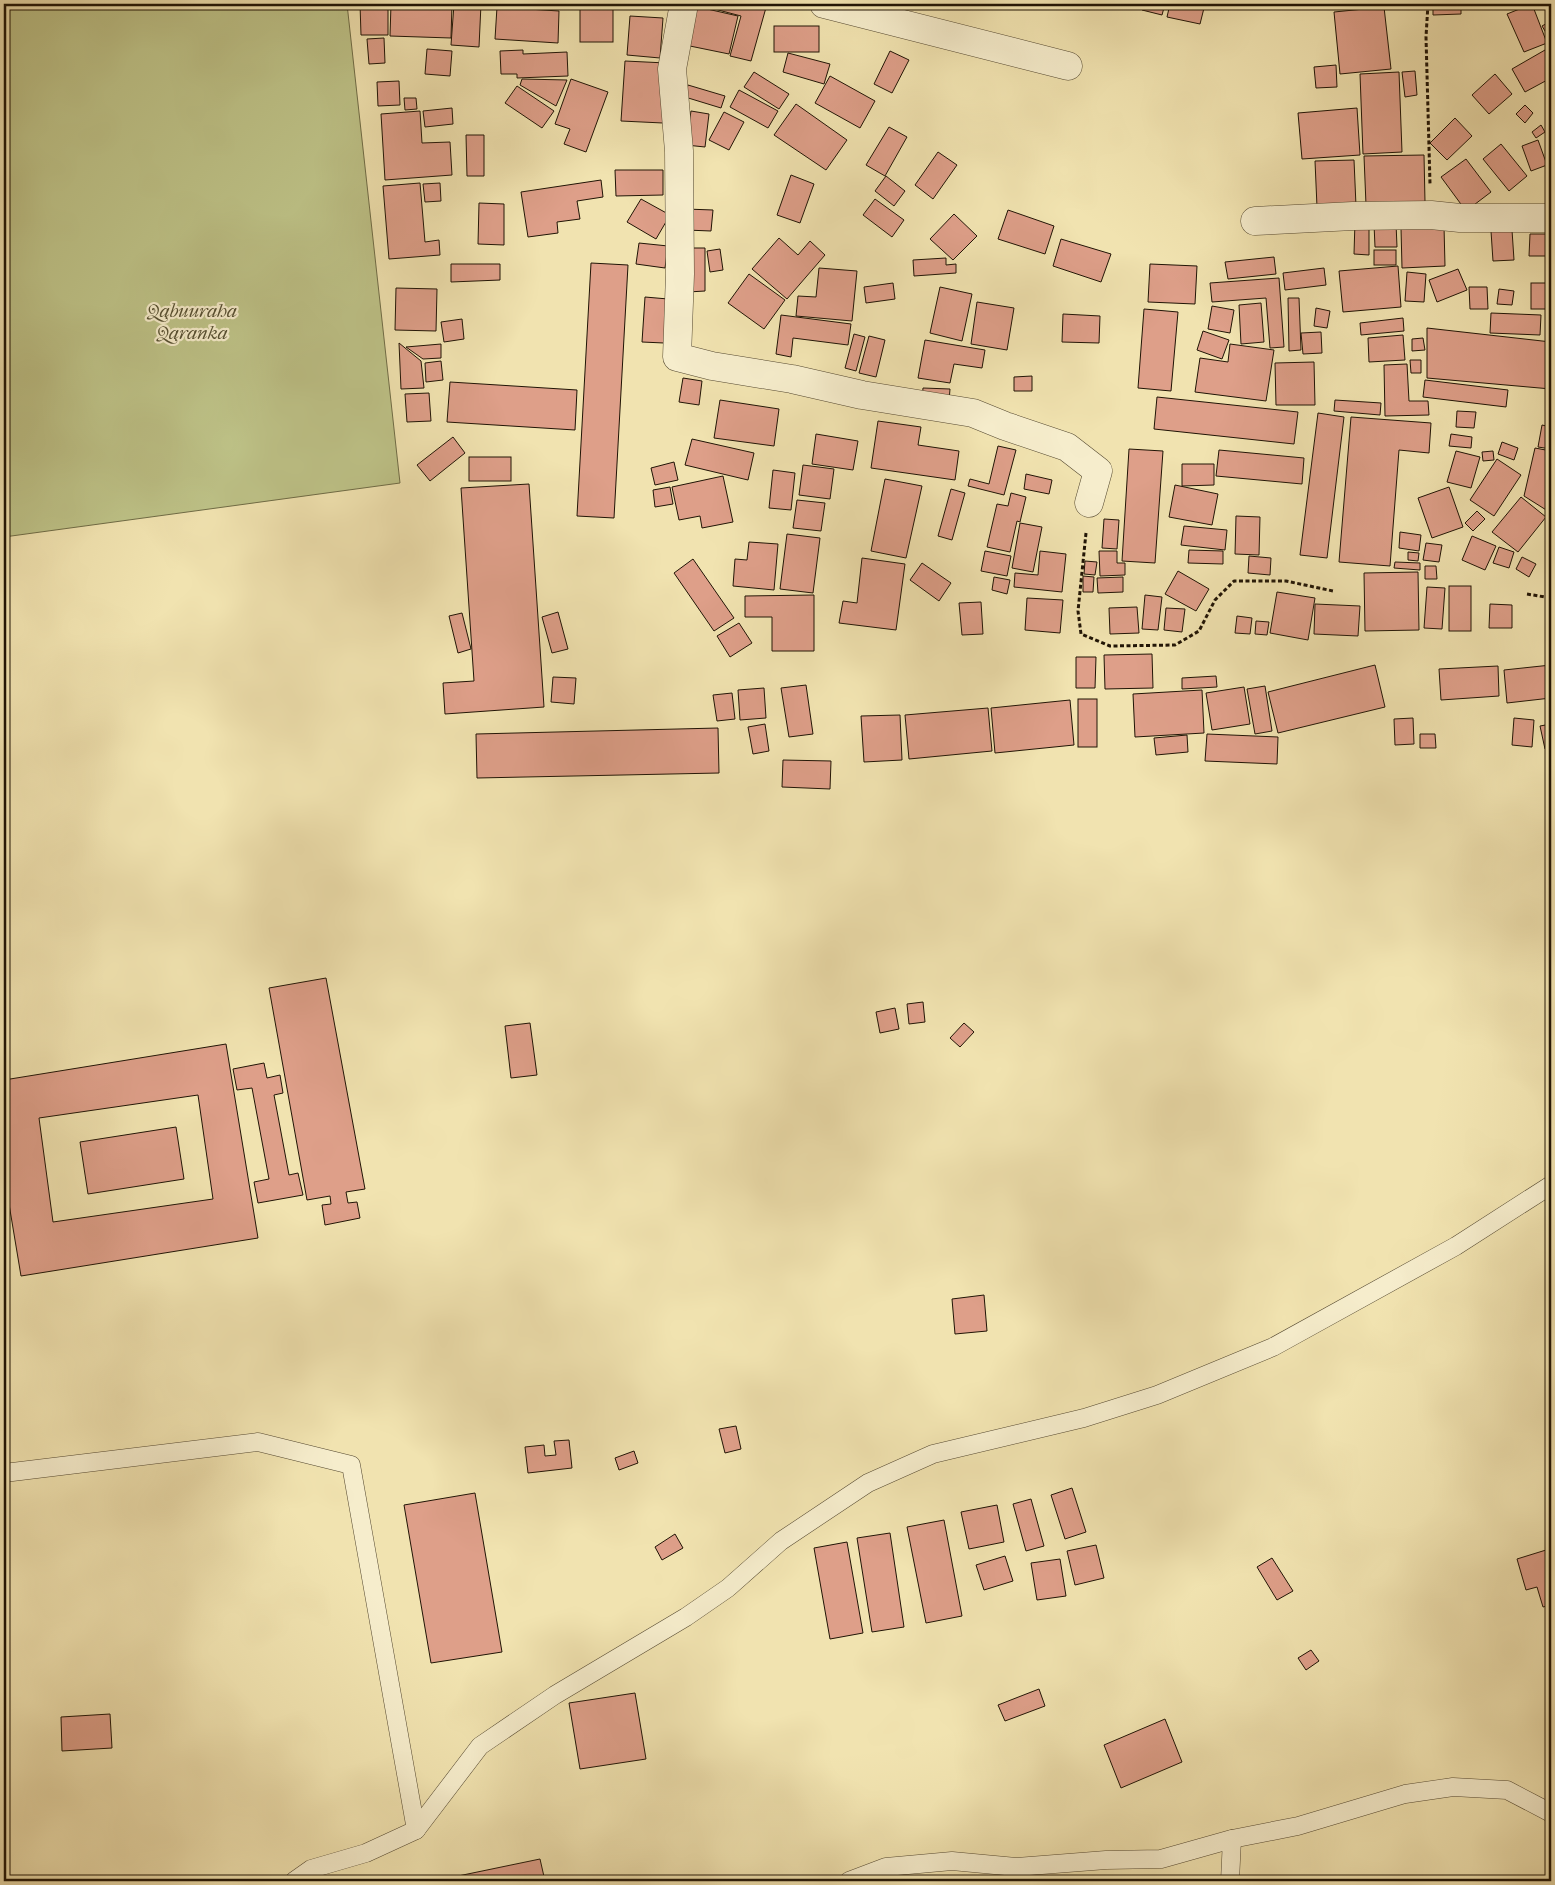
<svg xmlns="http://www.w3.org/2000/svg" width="1555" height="1885" viewBox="0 0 1555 1885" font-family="'IM FELL French Canon',serif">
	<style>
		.green { fill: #bec388; stroke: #6f6c46 }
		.building { fill: #de9f89; stroke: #201405; fill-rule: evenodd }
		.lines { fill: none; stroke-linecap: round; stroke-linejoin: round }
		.service-casing { stroke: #544830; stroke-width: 19 }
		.minor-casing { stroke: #544830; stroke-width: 29 }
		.path { stroke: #201405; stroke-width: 3; stroke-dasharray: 4 2.5; stroke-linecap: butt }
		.service { stroke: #f6edcc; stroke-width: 18 }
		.minor { stroke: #f6edcc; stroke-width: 28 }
		.labels { text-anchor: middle; stroke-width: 4.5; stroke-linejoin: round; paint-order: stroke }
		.park-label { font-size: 19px; font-style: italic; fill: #575133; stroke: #f6edcc }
	</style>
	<rect width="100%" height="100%" fill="#f1e3b0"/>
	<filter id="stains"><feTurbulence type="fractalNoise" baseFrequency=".004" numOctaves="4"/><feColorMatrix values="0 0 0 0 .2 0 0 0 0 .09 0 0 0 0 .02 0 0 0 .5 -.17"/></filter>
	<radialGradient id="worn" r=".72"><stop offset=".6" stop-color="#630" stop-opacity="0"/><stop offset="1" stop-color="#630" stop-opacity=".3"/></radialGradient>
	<polygon class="green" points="4,4 347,4 400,483 4,537"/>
	<g class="building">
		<polygon points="360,4 388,4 388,35 361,35"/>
		<polygon points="391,4 452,4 451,38 390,36"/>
		<polygon points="454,4 481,4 479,47 451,45"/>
		<polygon points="525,4 568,4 568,7"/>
		<rect x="580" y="4" width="33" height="38"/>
		<polygon points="704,4 767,4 751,61 730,56 741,16 703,6"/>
		<polygon points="1144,4 1165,4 1162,15 1142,10"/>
		<polygon points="1170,4 1205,4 1200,24 1167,17"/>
		<polygon points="1433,4 1461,4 1461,14 1433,15"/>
		<polygon points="1532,4 1547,43 1524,52 1507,14"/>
		<polygon points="694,6 738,16 729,54 685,45"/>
		<polygon points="497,7 559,11 558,43 495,39"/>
		<polygon points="1384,7 1391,69 1340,74 1334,12"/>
		<polygon points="630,16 663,18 660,58 627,55"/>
		<polygon points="1551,21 1551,41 1542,26"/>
		<rect x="774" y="26" width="45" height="26"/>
		<polygon points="384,38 385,63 369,64 367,39"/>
		<polygon points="427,49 452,51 450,76 425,74"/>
		<polygon points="523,50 523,54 567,52 568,76 517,78 517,74 501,74 500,51"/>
		<polygon points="1545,50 1551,61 1551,78 1525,92 1512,69"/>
		<polygon points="890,51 909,60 892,93 874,84"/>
		<polygon points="788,53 830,64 824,84 783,72"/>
		<polygon points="625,61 666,63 663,123 621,121"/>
		<polygon points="1336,65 1337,87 1316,88 1314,67"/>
		<polygon points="1415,71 1417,95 1405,97 1402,72"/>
		<polygon points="754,72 789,94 779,109 744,87"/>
		<polygon points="1399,72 1402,152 1363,154 1360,74"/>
		<polygon points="1495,74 1512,94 1489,114 1472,95"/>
		<polygon points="830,76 875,101 860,128 815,103"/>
		<polygon points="522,79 567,80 556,106 520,85"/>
		<polygon points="571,79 608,92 586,152 564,144 570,129 555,124"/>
		<polygon points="399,81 400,105 378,106 377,82"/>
		<polygon points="688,85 725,96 721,108 685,97"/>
		<polygon points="517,86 554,111 542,128 505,103"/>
		<polygon points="739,90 778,111 768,128 730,107"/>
		<polygon points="404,98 416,98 417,109 405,110"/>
		<polygon points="796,104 847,140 826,170 774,135"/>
		<polygon points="1525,105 1533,113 1525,123 1516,114"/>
		<polygon points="452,108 453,124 425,127 423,111"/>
		<polygon points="1357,108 1360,155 1302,159 1298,113"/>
		<polygon points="420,111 422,143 450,142 452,175 385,180 381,114"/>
		<polygon points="691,111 709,114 705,147 686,145"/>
		<polygon points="724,112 744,122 729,150 709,140"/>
		<polygon points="1455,118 1472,136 1447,160 1430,143"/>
		<polygon points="1541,125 1545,132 1536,138 1532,132"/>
		<polygon points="889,127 907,137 885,176 866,165"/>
		<polygon points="466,135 484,135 484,176 467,176"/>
		<polygon points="1538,140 1547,165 1531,171 1522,146"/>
		<polygon points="1501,144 1527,176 1509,191 1483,159"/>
		<polygon points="938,152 957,165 933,199 915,185"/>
		<polygon points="1424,155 1425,202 1366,205 1364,156"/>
		<polygon points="1466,159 1491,192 1466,211 1441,177"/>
		<polygon points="1354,160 1356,206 1317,207 1315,161"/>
		<polygon points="615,170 663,170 663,195 616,196"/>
		<polygon points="791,175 814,184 800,223 777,215"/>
		<polygon points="886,176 905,191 894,206 875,191"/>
		<polygon points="601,180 603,197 577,201 580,219 557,222 558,233 528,237 521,192"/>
		<polygon points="420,183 425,242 439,240 440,255 389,259 383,186"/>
		<polygon points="440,183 441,201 425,202 423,184"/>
		<polygon points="641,199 670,215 656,239 627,222"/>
		<polygon points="875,199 904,220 892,237 863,215"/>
		<polygon points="479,203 504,204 504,245 478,244"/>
		<polygon points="686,209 713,210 711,231 686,230"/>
		<polygon points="1008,210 1054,226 1045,254 998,239"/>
		<polygon points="954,214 977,236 953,260 930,239"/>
		<polygon points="1355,221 1369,221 1369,255 1354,254"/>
		<polygon points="1396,223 1397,247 1375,247 1374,224"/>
		<polygon points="1444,226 1445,266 1402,268 1401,228"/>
		<polygon points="1512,230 1514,260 1493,261 1491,231"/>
		<polygon points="1530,234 1551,234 1550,256 1529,256"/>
		<polygon points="779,238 798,255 810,241 825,255 787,299 752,269"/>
		<polygon points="1061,239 1111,254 1101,282 1053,266"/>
		<polygon points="639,243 668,246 665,268 636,264"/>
		<polygon points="687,248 705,248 705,291 688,292"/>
		<polygon points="720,249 723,270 710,272 707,251"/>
		<rect x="1374" y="250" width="22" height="15"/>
		<polygon points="1274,257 1276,274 1228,279 1225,262"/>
		<polygon points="946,258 946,265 956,264 956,273 914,276 913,260"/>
		<polygon points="591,263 628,265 614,518 577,516"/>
		<polygon points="451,264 500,264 500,280 451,282"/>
		<polygon points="1150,264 1197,266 1195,304 1148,302"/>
		<polygon points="1398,266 1401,307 1343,312 1339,271"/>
		<polygon points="819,268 857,271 852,321 796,316 798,296 816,297"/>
		<polygon points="1324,268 1326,285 1285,290 1283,273"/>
		<polygon points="1458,269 1467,290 1437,302 1429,280"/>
		<polygon points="1407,272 1426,274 1424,302 1405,301"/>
		<polygon points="749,274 785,300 764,329 728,303"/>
		<polygon points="1279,278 1284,347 1270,348 1266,298 1212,302 1210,283"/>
		<polygon points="893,283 895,299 866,303 864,287"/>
		<rect x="1531" y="283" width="20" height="26"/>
		<polygon points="940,287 972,294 962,341 930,333"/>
		<polygon points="1469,287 1487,287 1488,309 1470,309"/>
		<polygon points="396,288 437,289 436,331 395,330"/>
		<polygon points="1499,289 1514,291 1512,305 1497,304"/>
		<polygon points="645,297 668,299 664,343 642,342"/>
		<polygon points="1288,298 1299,298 1301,350 1289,351"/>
		<polygon points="977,302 1014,308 1007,350 971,344"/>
		<polygon points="1261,303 1264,342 1241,344 1239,305"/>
		<polygon points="1212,306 1234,310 1230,333 1208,329"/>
		<polygon points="1316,308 1330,311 1327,328 1314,326"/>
		<polygon points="1144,309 1178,312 1171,391 1138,388"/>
		<polygon points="1491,313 1541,315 1540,335 1490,333"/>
		<polygon points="1063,314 1100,316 1099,343 1062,342"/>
		<polygon points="781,315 851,324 848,345 793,338 791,357 776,354"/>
		<polygon points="1403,318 1404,331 1361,335 1360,323"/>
		<polygon points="462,319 464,339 444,342 441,322"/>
		<rect x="1548" y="324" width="3" height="15"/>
		<polygon points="1427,328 1551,342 1551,389 1427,378"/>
		<polygon points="1203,331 1229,340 1222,359 1197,350"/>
		<polygon points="1321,332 1322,353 1303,354 1301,333"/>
		<polygon points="854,334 865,337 856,371 845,368"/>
		<polygon points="1403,335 1405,360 1369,362 1368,338"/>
		<polygon points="869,336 885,340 876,377 859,373"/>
		<polygon points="1423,338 1425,350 1412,351 1412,339"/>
		<polygon points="925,340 985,350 982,368 954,364 950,383 918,378"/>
		<polygon points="399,343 421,361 424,388 401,389"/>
		<polygon points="441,344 441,358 423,359 406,347"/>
		<polygon points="1230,344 1274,350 1266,401 1195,392 1200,358 1228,362"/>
		<polygon points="1410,360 1421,360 1421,373 1411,373"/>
		<polygon points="441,361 443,380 426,382 425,363"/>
		<polygon points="1314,362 1315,405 1276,405 1275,363"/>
		<polygon points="1407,364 1409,401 1428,401 1429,415 1385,416 1384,365"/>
		<polygon points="1032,376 1032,391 1014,391 1014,377"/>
		<polygon points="683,378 702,381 699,405 679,402"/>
		<polygon points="1425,380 1508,390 1506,407 1423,397"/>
		<polygon points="450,382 577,390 575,430 447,422"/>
		<polygon points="923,388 950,389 949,401 922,399"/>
		<polygon points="429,393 431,421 407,422 405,394"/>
		<polygon points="1157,397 1298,412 1294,444 1154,429"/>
		<polygon points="720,400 779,409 774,446 714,438"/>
		<polygon points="1335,400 1381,403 1380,415 1334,411"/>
		<polygon points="1457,411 1476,412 1474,428 1456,427"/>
		<polygon points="1318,413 1344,417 1327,558 1300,555"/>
		<polygon points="1351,417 1431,423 1429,453 1399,450 1390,566 1339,562"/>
		<polygon points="878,421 921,427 918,445 959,451 955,480 871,468"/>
		<polygon points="1542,425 1551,427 1551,449 1538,447"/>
		<polygon points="816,434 858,441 853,470 812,464"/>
		<polygon points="1451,434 1472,437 1471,448 1449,446"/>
		<polygon points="453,437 465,453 430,481 417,465"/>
		<polygon points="692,439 754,453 748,480 685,465"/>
		<polygon points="1502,442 1518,448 1514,460 1498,454"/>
		<polygon points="998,446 1016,450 1004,495 968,486 970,479 989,484"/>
		<polygon points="1535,448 1551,451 1551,513 1524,496"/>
		<polygon points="1129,449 1163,451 1155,563 1122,561"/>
		<polygon points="1219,450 1304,458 1302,484 1216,476"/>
		<polygon points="1456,451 1480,457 1471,488 1447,482"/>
		<polygon points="1493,451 1494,460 1483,461 1482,452"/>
		<rect x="469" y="457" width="42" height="24"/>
		<polygon points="1497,459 1521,475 1494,516 1470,500"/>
		<polygon points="674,462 678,480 655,485 651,468"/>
		<polygon points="1182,464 1214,464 1214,485 1182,486"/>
		<polygon points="803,465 834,469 830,499 799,495"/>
		<polygon points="773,470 795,473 791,510 769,508"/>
		<polygon points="1026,474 1052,480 1049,494 1024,489"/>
		<polygon points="723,476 733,522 702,528 700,516 679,520 672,487"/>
		<polygon points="885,479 922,486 906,558 871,551"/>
		<polygon points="529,484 544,707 445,714 443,683 474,681 461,488"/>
		<polygon points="1175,485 1218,494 1212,525 1169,517"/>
		<polygon points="670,487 673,504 655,507 653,490"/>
		<polygon points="1449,487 1463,527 1432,538 1418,498"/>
		<polygon points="951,489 965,493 952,540 938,536"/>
		<polygon points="1011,493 1026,497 1020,522 1017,521 1010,552 987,547 997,504 1008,506"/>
		<polygon points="1521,497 1546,517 1518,552 1492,532"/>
		<polygon points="797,500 825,503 821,531 793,528"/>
		<polygon points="1477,511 1485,519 1473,531 1465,523"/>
		<polygon points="1236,516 1260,517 1259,555 1235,554"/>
		<polygon points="1104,519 1119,520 1117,549 1102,548"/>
		<polygon points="1020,523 1042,527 1033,572 1012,568"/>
		<polygon points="1547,525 1551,526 1551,538 1546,537"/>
		<polygon points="1184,526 1227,530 1225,550 1181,545"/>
		<polygon points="1400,532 1421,535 1419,551 1399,548"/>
		<polygon points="787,534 820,538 813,593 780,589"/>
		<polygon points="1472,536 1496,546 1485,570 1462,560"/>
		<polygon points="749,542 778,544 774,590 733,586 735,559 747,560"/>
		<polygon points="1426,543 1442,545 1439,562 1423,560"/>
		<polygon points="1499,547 1514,552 1509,568 1493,563"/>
		<polygon points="1189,550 1223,551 1223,564 1188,563"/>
		<polygon points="985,551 1011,556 1007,576 981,571"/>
		<polygon points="1040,551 1066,554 1062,592 1014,587 1015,573 1038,575"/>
		<polygon points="1099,551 1117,551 1117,563 1125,563 1125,575 1100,576"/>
		<polygon points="1408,552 1419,553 1418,561 1408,560"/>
		<polygon points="1249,556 1271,558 1270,575 1248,573"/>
		<polygon points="1522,557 1536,564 1529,577 1516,569"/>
		<polygon points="862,558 905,564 896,630 839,623 843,601 857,603"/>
		<polygon points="693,559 734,618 714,631 674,573"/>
		<polygon points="1085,561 1097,562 1095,575 1084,574"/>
		<polygon points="1395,562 1420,563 1420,570 1394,568"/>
		<polygon points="922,563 951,583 939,601 910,580"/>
		<polygon points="1425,566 1436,566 1437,579 1425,579"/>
		<polygon points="1178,571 1209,589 1196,611 1165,594"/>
		<polygon points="1418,572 1419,630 1365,631 1364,573"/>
		<polygon points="1083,576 1094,577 1093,592 1083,592"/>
		<polygon points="994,577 1010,580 1007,594 992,590"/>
		<polygon points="1123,577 1123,592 1098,593 1097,578"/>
		<rect x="1449" y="586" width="22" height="45"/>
		<polygon points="1427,587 1445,588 1442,629 1424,628"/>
		<polygon points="1277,592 1315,598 1308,640 1270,633"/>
		<polygon points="814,595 814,651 772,651 772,617 745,617 745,596"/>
		<polygon points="1145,595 1162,597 1158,630 1142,629"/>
		<polygon points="1027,598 1063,600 1060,633 1025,630"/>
		<polygon points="981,602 983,634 962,635 959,603"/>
		<polygon points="1315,604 1360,606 1358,636 1314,634"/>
		<polygon points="1490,604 1512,605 1512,628 1489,628"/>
		<polygon points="1137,607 1139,633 1110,634 1109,608"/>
		<polygon points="1166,608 1185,609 1182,632 1164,630"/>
		<polygon points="558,612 568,649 552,653 542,617"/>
		<polygon points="462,613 471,649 458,653 449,616"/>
		<polygon points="1237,616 1252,618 1250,634 1235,633"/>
		<polygon points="1256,621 1269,622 1267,635 1255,634"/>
		<polygon points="739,623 752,643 730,657 717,636"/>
		<polygon points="1152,654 1153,688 1105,689 1104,655"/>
		<polygon points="1076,657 1096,657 1095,688 1076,688"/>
		<polygon points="1375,665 1385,707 1278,733 1268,692"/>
		<polygon points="1551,665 1551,698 1507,703 1504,670"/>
		<polygon points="1498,666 1499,696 1441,700 1439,669"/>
		<polygon points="1216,676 1217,687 1182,689 1182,678"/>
		<polygon points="553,677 576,678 574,704 551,702"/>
		<polygon points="806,685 813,734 789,737 781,688"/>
		<polygon points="1265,686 1272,731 1255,734 1247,689"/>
		<polygon points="1244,687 1250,724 1212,730 1206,693"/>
		<polygon points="764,688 766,718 740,720 738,690"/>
		<polygon points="1202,690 1204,733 1135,737 1133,694"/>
		<polygon points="732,693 735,719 717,721 713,695"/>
		<rect x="1078" y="699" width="19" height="48"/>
		<polygon points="1070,700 1074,745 995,753 991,708"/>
		<polygon points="988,708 992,751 909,759 905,715"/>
		<polygon points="900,715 902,760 864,762 861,716"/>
		<polygon points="1413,718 1414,744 1395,745 1394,719"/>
		<polygon points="1514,718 1534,720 1532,747 1512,745"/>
		<polygon points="765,724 769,751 753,754 748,727"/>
		<polygon points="1551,724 1551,748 1545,749 1540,726"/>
		<polygon points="718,728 719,773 477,778 476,734"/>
		<polygon points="1207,734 1278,737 1277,764 1205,761"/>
		<polygon points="1420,734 1435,734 1436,748 1420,748"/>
		<polygon points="1187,735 1188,752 1156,755 1154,738"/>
		<polygon points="783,760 831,761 830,789 782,787"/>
		<polygon points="326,978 365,1189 346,1192 348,1203 357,1202 360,1218 325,1225 322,1205 331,1204 330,1196 307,1200 269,988"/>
		<polygon points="923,1002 925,1022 909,1024 907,1004"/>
		<polygon points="895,1008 899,1029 880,1033 876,1012"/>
		<polygon points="530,1023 537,1075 511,1078 505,1026"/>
		<polygon points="964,1023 974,1032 960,1047 950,1038"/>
		<path d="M226,1044L258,1238L21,1276L4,1174V1080ZM198,1095L213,1199L53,1222L39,1118Z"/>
		<polygon points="264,1063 267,1078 280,1075 283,1093 274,1095 289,1175 298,1173 303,1195 258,1203 254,1182 269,1179 252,1088 237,1090 233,1069"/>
		<polygon points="176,1127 184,1179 88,1194 80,1142"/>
		<polygon points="984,1295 987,1331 955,1334 952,1299"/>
		<polygon points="736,1426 741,1449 725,1453 719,1429"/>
		<polygon points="569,1440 572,1468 528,1473 525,1447 544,1445 545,1456 556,1455 554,1441"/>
		<polygon points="634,1451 638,1463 619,1470 615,1458"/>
		<polygon points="1072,1488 1086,1532 1065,1539 1051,1495"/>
		<polygon points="475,1493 502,1652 431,1663 404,1505"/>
		<polygon points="1031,1499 1044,1546 1026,1551 1013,1504"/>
		<polygon points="997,1505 1004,1542 969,1549 961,1512"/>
		<polygon points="944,1520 962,1616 926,1623 907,1527"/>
		<polygon points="890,1533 904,1627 872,1632 857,1538"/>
		<polygon points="675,1534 683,1548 662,1560 655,1547"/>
		<polygon points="847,1542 863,1633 830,1639 814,1548"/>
		<polygon points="1096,1545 1104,1578 1075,1585 1067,1551"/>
		<polygon points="1546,1550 1551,1567 1551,1605 1543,1607 1537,1587 1526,1590 1517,1559"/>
		<polygon points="1005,1556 1013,1581 984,1590 976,1565"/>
		<polygon points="1272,1558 1293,1591 1277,1600 1257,1567"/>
		<polygon points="1060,1559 1066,1596 1037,1600 1031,1563"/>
		<polygon points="1311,1650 1319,1661 1306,1670 1298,1658"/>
		<polygon points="1039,1689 1045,1706 1005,1721 998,1705"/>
		<polygon points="635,1693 646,1759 580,1769 569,1703"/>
		<polygon points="110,1714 112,1748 62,1751 61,1717"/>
		<polygon points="1165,1719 1182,1762 1121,1788 1104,1745"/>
		<polygon points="540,1859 545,1881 434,1881"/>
	</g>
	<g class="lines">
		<defs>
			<g id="service">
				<polyline points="4,1473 258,1442 351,1465 416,1830 366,1853 311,1869 294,1881"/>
				<polyline points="416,1830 480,1746 555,1695 686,1617 728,1588 781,1541 868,1483 933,1454 1084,1418 1157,1395 1273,1347 1456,1246 1551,1185"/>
				<polyline points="1232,1839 1298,1826 1405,1794 1453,1787 1507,1790 1551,1813"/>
				<polyline points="849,1881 886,1867 952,1861 1016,1867 1106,1860 1161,1859 1232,1839 1230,1881"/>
			</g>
			<g id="minor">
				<polyline points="684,4 672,69 679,151 680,274 677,357 712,366 792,379 862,395 973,413 1005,426 1067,447 1098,471 1089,503"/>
				<polyline points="824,4 1068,66"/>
				<polyline points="1255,221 1353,216 1431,215 1460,218 1551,218"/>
			</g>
		</defs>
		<use href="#service" class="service-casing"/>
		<use href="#minor" class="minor-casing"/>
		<g class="path">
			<polyline points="1428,4 1426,37 1430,184"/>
			<polyline points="1086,533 1078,611 1081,634 1110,646 1175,645 1199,631 1215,600 1234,581 1286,581 1333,591"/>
			<polyline points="1527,594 1551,598"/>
		</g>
		<use href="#service" class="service"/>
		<use href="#minor" class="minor"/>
	</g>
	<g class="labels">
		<g class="park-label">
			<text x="192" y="317">Qabuuraha<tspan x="192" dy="22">Qaranka</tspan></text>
		</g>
	</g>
	<rect width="1555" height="1885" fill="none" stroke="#f1e3b0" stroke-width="20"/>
	<rect x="5" y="5" width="1545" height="1875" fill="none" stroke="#201405" stroke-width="2.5"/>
	<rect x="10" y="10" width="1535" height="1865" fill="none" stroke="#201405"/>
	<rect width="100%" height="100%" filter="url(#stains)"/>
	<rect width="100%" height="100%" fill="url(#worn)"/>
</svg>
